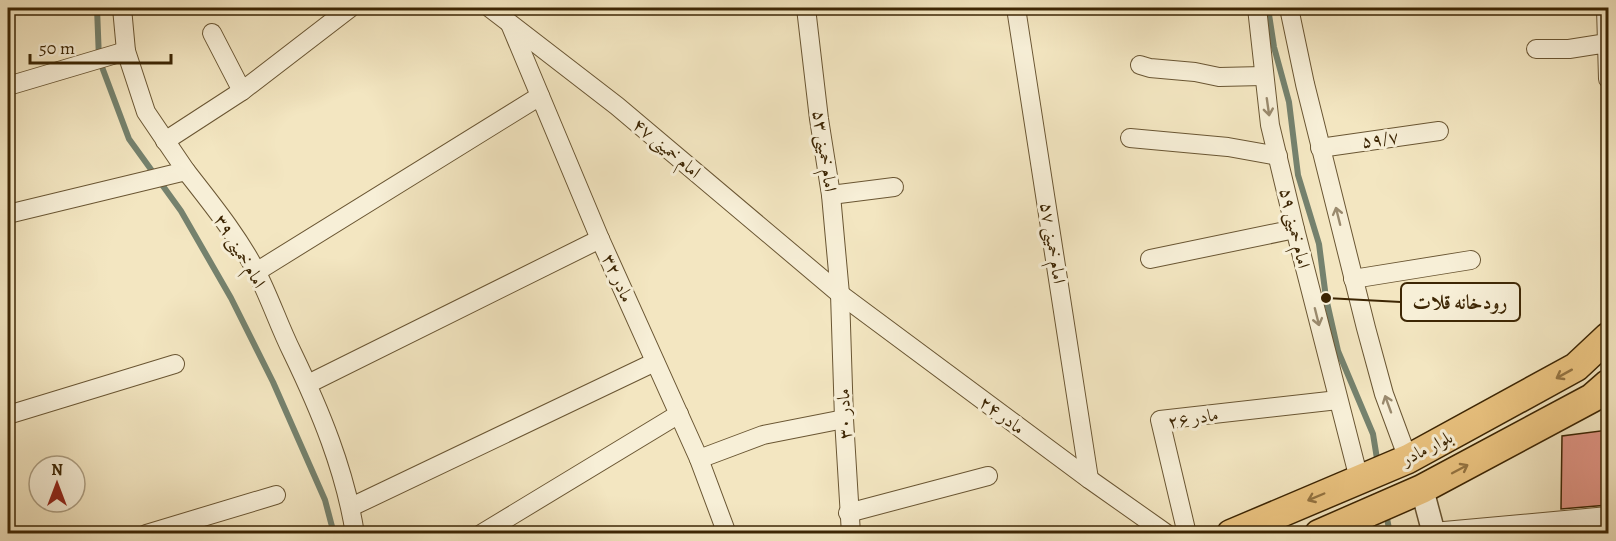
<svg xmlns="http://www.w3.org/2000/svg" width="1616" height="541" viewBox="0 0 1616 541" font-family="Alegreya,Amiri,serif">
	<style>
		.lines { fill: none; stroke-linecap: round; stroke-linejoin: round }
		.stream { stroke: #75826e; stroke-width: 6 }
		.building { fill: #df9484; stroke: #3d2604; stroke-width: 1.5 }
		.minor-casing { stroke: #6a5633; stroke-width: 20 }
		.tertiary-casing { stroke: #6a5633; stroke-width: 25 }
		.primary-casing { stroke: #3d2604; stroke-width: 31 }
		.minor { stroke: #f7efd7; stroke-width: 18 }
		.tertiary { stroke: #f7efd7; stroke-width: 22 }
		.primary { stroke: #eac380; stroke-width: 28 }
		.oneway { stroke: #9a8a6e }
		.oneway2 { stroke: #947442 }
		.labels { text-anchor: middle; stroke-width: 6; stroke-linejoin: round; paint-order: stroke }
		.street-label { font-size: 18px; fill: #3d2604; stroke: #f7efd7 }
		.leader { fill: none; stroke: #3d2604; stroke-width: 2 }
		.callout-dot { fill: #3d2604; stroke: #f7efd7; stroke-width: 2 }
		.callout { fill: #f7efd7; stroke: #3d2604; stroke-width: 2 }
		.callout-label { font-size: 20px; text-anchor: middle; font-weight: bold; fill: #3d2604 }
	</style>
	<rect width="100%" height="100%" fill="#f3e6c1"/>
	<filter id="stains"><feTurbulence type="fractalNoise" baseFrequency=".00333" numOctaves="4"/><feColorMatrix values="0 0 0 0 .2 0 0 0 0 .09 0 0 0 0 .02 0 0 0 .5 -.17"/></filter>
	<radialGradient id="worn" r=".72"><stop offset=".6" stop-color="#630" stop-opacity="0"/><stop offset="1" stop-color="#630" stop-opacity=".3"/></radialGradient>
	<g class="lines">
		<g class="stream">
			<polyline points="97,8 99,59 129,139 181,211 231,298 273,382 325,500 334,534"/>
			<polyline points="1268,8 1274,47 1289,102 1298,175 1319,244 1326,298 1338,351 1373,434 1378,465"/>
			<polyline points="1386,513 1390,534"/>
		</g>
	</g>
	<polygon class="building" points="1608,430 1608,505 1561,509 1562,436"/>
	<g class="lines">
		<defs>
			<g id="minor">
				<polyline points="122,8 126,51"/>
				<polyline points="490,8 617,106 840,294 1089,479 1167,534"/>
				<polyline points="806,8 819,119 831,195 840,294 844,419 851,534"/>
				<polyline points="1016,8 1089,479"/>
				<polyline points="1257,8 1270,125 1295,229 1359,479"/>
				<polyline points="1289,8 1305,84 1366,328 1384,394 1408,459"/>
				<polyline points="1606,8 1607,43 1608,43"/>
				<polyline points="510,24 600,239 699,459 727,534"/>
				<polyline points="212,33 242,91"/>
				<polyline points="1536,49 1569,49 1607,43 1608,79"/>
				<polyline points="1140,65 1150,68 1195,72 1219,77 1263,76"/>
				<polyline points="8,86 126,51 146,112 186,171"/>
				<polyline points="1130,138 1228,147 1278,156"/>
				<polyline points="165,141 242,91 350,8"/>
				<polyline points="1320,148 1439,131"/>
				<polyline points="831,195 894,187"/>
				<path d="M8,214L186,171C211,203 238,236 257,273C270,298 279,326 292,352C320,410 345,470 355,534"/>
				<polyline points="1150,259 1295,229"/>
				<polyline points="256,272 540,96"/>
				<polyline points="1353,279 1471,260"/>
				<polyline points="308,384 600,239"/>
				<polyline points="8,415 175,364"/>
				<polyline points="699,459 763,435 844,419"/>
				<polyline points="351,507 655,362"/>
				<polyline points="848,513 988,476"/>
				<polyline points="1433,532 1608,516"/>
				<polyline points="146,534 276,495"/>
				<polyline points="481,534 679,414"/>
				<polyline points="1187,534 1160,420 1338,400"/>
			</g>
			<polyline id="tertiary" points="1422,489 1434,534"/>
			<g id="primary">
				<polyline points="1231,534 1408,459 1576,367 1608,337"/>
				<polyline points="1319,534 1422,489 1592,398 1608,384"/>
			</g>
		</defs>
		<use href="#minor" class="minor-casing"/>
		<use href="#tertiary" class="tertiary-casing"/>
		<use href="#primary" class="primary-casing"/>
		<use href="#minor" class="minor"/>
		<use href="#tertiary" class="tertiary"/>
		<use href="#primary" class="primary"/>
	</g>
	<defs><path id="oneway-shaft" d="M-6 0H5M1.5-3L5.5 0L1.5 3" fill="none" stroke-width="1.6" stroke-linecap="round" stroke-linejoin="round" transform="scale(1.5)"/></defs>
	<g class="oneway">
		<use href="#oneway-shaft" transform="translate(1268 107) rotate(82)"/>
		<use href="#oneway-shaft" transform="translate(1338 216) rotate(-104)"/>
		<use href="#oneway-shaft" transform="translate(1317 317) rotate(76)"/>
		<use href="#oneway-shaft" transform="translate(1388 404) rotate(-110)"/>
	</g>
	<g class="oneway2">
		<use href="#oneway-shaft" transform="translate(1564 374) rotate(151)"/>
		<use href="#oneway-shaft" transform="translate(1460 469) rotate(-28)"/>
		<use href="#oneway-shaft" transform="translate(1316 497) rotate(157)"/>
	</g>
	<g class="labels">
		<g class="street-label">
			<text transform="translate(1380 139) rotate(-8)" y="6">۵۹/۷</text>
			<text transform="translate(667 148) rotate(40)" y="6">امام خمینی ۴۷</text>
			<text transform="translate(825 151) rotate(82)" y="6">امام خمینی ۵۳</text>
			<text transform="translate(1295 228) rotate(77)" y="6">امام خمینی ۵۹</text>
			<text transform="translate(1053 243) rotate(81)" y="6">امام خمینی ۵۷</text>
			<text transform="translate(240 251) rotate(59)" y="6">امام خمینی ۳۹</text>
			<text transform="translate(618 278) rotate(66)" y="6">مادر ۳۲</text>
			<text transform="translate(844 414) rotate(-92)" y="6">مادر ۳۰</text>
			<text transform="translate(1002 415) rotate(37)" y="6">مادر ۲۴</text>
			<text transform="translate(1193 418) rotate(-9)" y="6">مادر ۲۶</text>
			<text transform="translate(1427 448) rotate(-27)" y="6">بلوار مادر</text>
		</g>
	</g>
	<path class="leader" d="M1326 298L1401 302"/>
	<circle class="callout-dot" cx="1326" cy="298" r="6"/>
	<rect class="callout" x="1401" y="283" width="119" height="38" rx="6"/>
	<g class="callout-label">
		<text x="1460" y="309">رودخانه قلات</text>
	</g>
	<rect width="1616" height="541" fill="none" stroke="#f3e6c1" stroke-width="30"/>
	<rect x="9" y="9" width="1598" height="523" fill="none" stroke="#3d2604" stroke-width="3"/>
	<rect x="15" y="15" width="1586" height="511" fill="none" stroke="#3d2604" stroke-width="1.5"/>
	<g transform="translate(57 484)"><circle r="28" fill="#f7efd7" stroke="#ad9f83" stroke-width="1.5"/>
	<path d="M0-4.5L10 22L0 15L-10 22Z" fill="#8f2418"/>
	<text y="-9" font-size="16" font-weight="bold" text-anchor="middle" fill="#3d2604">N</text>
	</g>
	<path d="M30 54v9h141v-9" fill="none" stroke="#3d2604" stroke-width="3"/>
	<text x="39" y="54" font-size="18" fill="#3d2604" stroke="#f7efd7" stroke-width="4.5" paint-order="stroke">50 m</text>
	<rect width="100%" height="100%" filter="url(#stains)"/>
	<rect width="100%" height="100%" fill="url(#worn)"/>
</svg>
